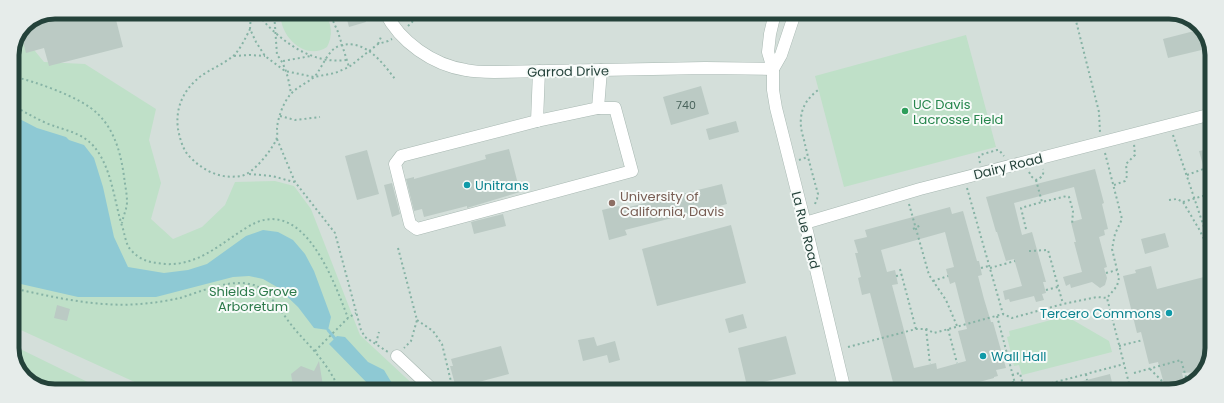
<svg xmlns="http://www.w3.org/2000/svg" width="1224" height="403" viewBox="0 0 1224 403" font-family="Poppins,sans-serif">
	<style>
		.built { fill: #d4dfda }
		.green { fill: #bfe0c8 }
		.water { fill: #8ec9d4 }
		.lines { fill: none; stroke-linecap: round; stroke-linejoin: round }
		.stream { stroke: #8ec9d4; stroke-width: 3 }
		.building { fill: #bbcac4; fill-rule: evenodd }
		.minor-casing { stroke: #a8b8b2; stroke-width: 13 }
		.path { stroke: #86b3a5; stroke-width: 2; stroke-dasharray: 2 3; stroke-linecap: butt }
		.minor { stroke: #fff; stroke-width: 12 }
		.leisure-dot { fill: #2e9e5b; stroke: #f7fbf9; stroke-width: 1.5 }
		.culture-dot { fill: #0f9aa8; stroke: #f7fbf9; stroke-width: 1.5 }
		.education-dot { fill: #8d6e63; stroke: #f7fbf9; stroke-width: 1.5 }
		.labels { text-anchor: middle; stroke-width: 4; stroke-linejoin: round; paint-order: stroke }
		.number-label { font-size: 11px; fill: #4a645c }
		.street-label { font-size: 13px; fill: #24423a; stroke: #f7fbf9 }
		.leisure-label { font-size: 13px; fill: #27864d; stroke: #f7fbf9; text-anchor: start }
		.culture-label { font-size: 13px; fill: #0d838f; stroke: #f7fbf9; text-anchor: start }
		.education-label { font-size: 13px; fill: #785e54; stroke: #f7fbf9; text-anchor: start }
		.park-label { font-size: 13px; fill: #2d7a4b; stroke: #f7fbf9 }
		.rim { fill: none; stroke: #24423a; stroke-width: 5 }
	</style>
	<rect width="100%" height="100%" fill="#e6efeb"/>
	<polygon class="built" points="56,12 1180,14 1201,27 1212,52 1210,359 1195,382 1169,391 44,389 21,374 12,351 12,55 25,25"/>
	<g class="green">
		<path d="M281,12H324C332,23 333,36 327,47C305,62 278,35 281,12Z"/>
		<polygon points="21,34 44,62 85,64 156,109 149,140 161,183 151,219 173,239 202,227 225,205 235,182 275,181 294,186 311,209 360,335 419,390 257,390 228,382 139,384 12,326 12,55"/>
		<polygon points="966,35 996,147 844,187 815,76"/>
		<polygon points="1066,316 1109,341 1112,352 1022,375 1019,365 1014,366 1007,337 1010,336 1009,331"/>
		<polygon points="12,345 104,390 44,389 21,374 12,351"/>
	</g>
	<g class="water">
		<polygon points="12,115 37,128 66,137 69,140 84,145 94,158 103,187 114,237 128,267 164,273 188,270 207,264 246,236 263,230 278,232 293,240 305,254 314,271 331,317 328,330 314,328 298,307 277,287 263,279 249,276 233,277 156,297 78,297 12,282"/>
		<polygon points="337,336 345,337 368,362 384,370 396,390 374,390 329,344"/>
	</g>
	<g class="lines">
		<polyline class="stream" points="328,330 337,341"/>
	</g>
	<g class="building">
		<polygon points="56,12 114,12 123,47 49,66 44,48 26,53 21,34 25,25"/>
		<polygon points="345,12 363,12 366,22 349,27"/>
		<polygon points="1202,29 1210,48 1168,58 1163,39"/>
		<polygon points="701,86 709,114 671,125 663,97"/>
		<polygon points="736,121 739,132 709,140 706,129"/>
		<polygon points="509,149 520,192 467,208 467,206 424,217 422,209 414,211 406,179 414,177 414,179 486,159 485,155"/>
		<polygon points="1209,149 1209,150 1211,149 1211,186 1209,186 1199,151"/>
		<polygon points="367,150 379,194 357,200 345,156"/>
		<polygon points="1095,169 1104,203 1102,204 1108,229 1104,230 1105,235 1099,237 1107,267 1104,268 1107,278 1105,285 1100,288 1092,282 1071,288 1070,284 1066,286 1063,277 1082,272 1074,242 1076,242 1071,222 1082,219 1074,187 1014,203 1022,235 1032,232 1046,282 1043,282 1046,293 1042,294 1044,300 1036,302 1034,296 1010,302 1009,299 1005,300 1003,291 1022,286 1014,259 1006,261 997,232 996,232 986,197"/>
		<polygon points="392,183 400,214 392,217 384,185"/>
		<polygon points="722,184 727,204 625,230 627,235 609,240 602,210 619,206 621,209"/>
		<path d="M950,207L952,214L963,211L977,261H979L982,275L978,276L984,299L991,322H993L1006,368L996,370L998,376L994,377V378L946,391H900V388L895,390L870,293L862,295L858,278L861,277L855,253H858L854,240L867,237L865,230ZM945,232L954,267L946,269L950,284L955,282L967,329L958,331L966,361L937,369L936,363L914,368L892,285L898,284L895,270L887,272L881,250Z"/>
		<polygon points="503,214 506,226 474,234 471,222"/>
		<polygon points="731,225 746,283 657,306 642,249"/>
		<polygon points="1165,233 1169,247 1145,254 1141,239"/>
		<polygon points="1151,266 1157,289 1204,277 1209,299 1211,299 1211,347 1203,349 1207,365 1203,370 1199,372 1182,373 1185,385 1169,391 1166,391 1158,362 1149,364 1141,332 1137,333 1123,276 1136,273 1135,270"/>
		<polygon points="57,305 70,309 67,321 54,318"/>
		<polygon points="743,314 747,328 729,333 725,319"/>
		<polygon points="786,336 796,374 747,386 738,348"/>
		<polygon points="594,337 597,346 615,341 620,360 609,363 607,355 583,361 578,340"/>
		<polygon points="501,346 509,374 456,388 450,366 453,366 451,359"/>
		<polygon points="319,361 323,386 318,390 302,390 293,386 291,374 301,366 314,371"/>
		<polygon points="1110,374 1114,391 1082,391 1079,382"/>
	</g>
	<g class="lines">
		<defs>
			<g id="minor">
				<path d="M385,12C400,42 433,65 466,70C475,72 485,72 494,72L705,68L773,69"/>
				<polyline points="775,13 770,34 768,52 773,69 773,90 776,108 805,223 845,391"/>
				<polyline points="773,69 781,55 795,13"/>
				<polygon points="598,108 615,108 632,171 417,229 410,224 395,164 401,156 537,121"/>
				<polyline points="598,108 601,70"/>
				<polyline points="537,121 539,71"/>
				<polyline points="805,223 920,189 1212,114"/>
				<polyline points="397,356 433,390"/>
			</g>
		</defs>
		<use href="#minor" class="minor-casing"/>
		<g class="path">
			<polyline points="251,12 250,29 256,42 265,56 285,71 314,77 335,73 349,67 378,44 388,41 392,39"/>
			<path d="M256,12C277,39 311,65 346,60"/>
			<path d="M274,12L277,55C286,65 289,81 291,94"/>
			<polyline points="329,12 338,32 349,67"/>
			<polyline points="1074,13 1099,112 1100,133"/>
			<polyline points="408,26 413,21 410,13"/>
			<path d="M250,29C246,37 239,52 232,57C223,64 211,69 201,76C184,89 175,107 178,129C180,139 183,151 191,158C205,172 221,179 241,176C253,174 271,151 276,140C278,137 277,132 277,128C278,118 283,103 290,95C298,85 312,82 318,72C324,63 330,47 342,45C366,40 382,62 395,79"/>
			<polyline points="378,44 381,37"/>
			<polyline points="234,56 249,55 265,56"/>
			<polyline points="283,61 311,56"/>
			<path d="M12,76C36,82 81,97 98,114C117,133 122,159 125,184C126,190 127,196 127,202C127,209 123,216 122,223"/>
			<path d="M12,105C23,111 33,117 44,122C66,132 86,131 100,155C113,177 115,205 123,229C125,236 126,244 130,249C135,255 141,259 147,261C153,263 159,263 165,264C198,266 220,244 246,228C302,191 333,279 348,318"/>
			<polyline points="280,116 295,120 320,117"/>
			<polyline points="1173,135 1211,248"/>
			<polyline points="277,139 295,182 335,233 361,330 365,337 388,352"/>
			<polyline points="1105,153 1122,219 1115,234 1112,249 1119,278 1117,286 1107,298 1131,391"/>
			<polyline points="799,160 808,157"/>
			<polyline points="980,163 979,157 980,155 997,150 999,150 1004,156"/>
			<path d="M1029,172L1032,177L1036,180C1042,177 1044,176 1043,169"/>
			<polyline points="249,174 272,176 294,182"/>
			<polyline points="1187,175 1206,168"/>
			<polyline points="1036,180 1042,202 1067,196 1069,197 1073,211 1072,225"/>
			<polyline points="1114,185 1125,181 1127,176 1126,164 1135,155 1134,144"/>
			<polyline points="967,188 1003,314"/>
			<polyline points="1169,200 1177,199 1183,202 1199,229 1211,253"/>
			<polyline points="1183,202 1206,195"/>
			<path d="M815,204L817,199L818,194C813,176 808,158 804,140C802,133 800,126 801,118C802,106 808,98 818,90"/>
			<polyline points="909,204 929,275 946,300 957,326"/>
			<polyline points="913,229 921,225"/>
			<polyline points="1026,229 1021,208 1042,202"/>
			<polyline points="398,248 417,320 411,341 404,348"/>
			<polyline points="1029,251 1048,250 1063,304"/>
			<polyline points="981,268 989,266"/>
			<polyline points="990,268 1015,261"/>
			<polyline points="900,269 916,329"/>
			<polyline points="1106,273 1117,270"/>
			<polyline points="896,276 902,275"/>
			<polyline points="933,281 948,276"/>
			<path d="M12,288C57,298 104,309 150,303C160,302 171,300 180,298C203,291 230,278 254,285C269,290 283,315 293,327C300,336 308,343 315,352C325,363 333,376 340,390"/>
			<polyline points="1046,290 1058,287"/>
			<polyline points="997,316 1017,391"/>
			<polyline points="417,320 433,331 442,344 453,390"/>
			<polyline points="926,329 930,364"/>
			<polyline points="948,329 957,363"/>
			<polyline points="376,343 379,332"/>
			<polyline points="1119,346 1143,340"/>
			<polyline points="848,347 916,329 926,329 934,333 1003,314 1012,318 1063,304 1097,297 1107,298"/>
			<polyline points="1206,348 1209,359"/>
			<polyline points="315,351 348,318 356,313"/>
			<polyline points="1150,369 1163,382"/>
			<polyline points="1134,373 1181,360 1188,384"/>
			<polyline points="1086,374 1087,380"/>
			<polyline points="1012,375 1020,373 1024,390"/>
			<polyline points="958,391 958,390 976,385 975,384"/>
			<polyline points="978,391 1014,382"/>
			<polyline points="1022,391 1124,364"/>
		</g>
		<use href="#minor" class="minor"/>
	</g>
	<circle class="leisure-dot" cx="905" cy="111" r="4"/>
	<g class="culture-dot">
		<circle cx="467" cy="185" r="4"/>
		<circle cx="1169" cy="313" r="4"/>
		<circle cx="983" cy="356" r="4"/>
	</g>
	<circle class="education-dot" cx="612" cy="203" r="4"/>
	<g class="labels">
		<g class="number-label">
			<text x="686" y="109">740</text>
		</g>
		<g class="street-label">
			<text transform="translate(568 71) rotate(-1)" y="5">Garrod Drive</text>
			<text transform="translate(1008 166) rotate(-14)" y="5">Dairy Road</text>
			<text transform="translate(806 230) rotate(76)" y="5">La Rue Road</text>
		</g>
		<g class="leisure-label">
			<text x="913" y="109">UC Davis<tspan x="913" dy="15">Lacrosse Field</tspan></text>
		</g>
		<g class="culture-label">
			<text x="475" y="190">Unitrans</text>
			<text x="1161" y="318" text-anchor="end">Tercero Commons</text>
			<text x="991" y="361">Wall Hall</text>
		</g>
		<g class="education-label">
			<text x="620" y="201">University of<tspan x="620" dy="15">California, Davis</tspan></text>
		</g>
		<g class="park-label">
			<text x="253" y="296">Shields Grove<tspan x="253" dy="15">Arboretum</tspan></text>
		</g>
	</g>
	<path d="M0 0H1224V403H0ZM55 19H1169A36 36 0 0 1 1205 55V348A36 36 0 0 1 1169 384H55A36 36 0 0 1 19 348V55A36 36 0 0 1 55 19Z" fill="#e6ecea" fill-rule="evenodd"/>
	<path class="rim" d="M55 19H1169A36 36 0 0 1 1205 55V348A36 36 0 0 1 1169 384H55A36 36 0 0 1 19 348V55A36 36 0 0 1 55 19Z"/>
</svg>
